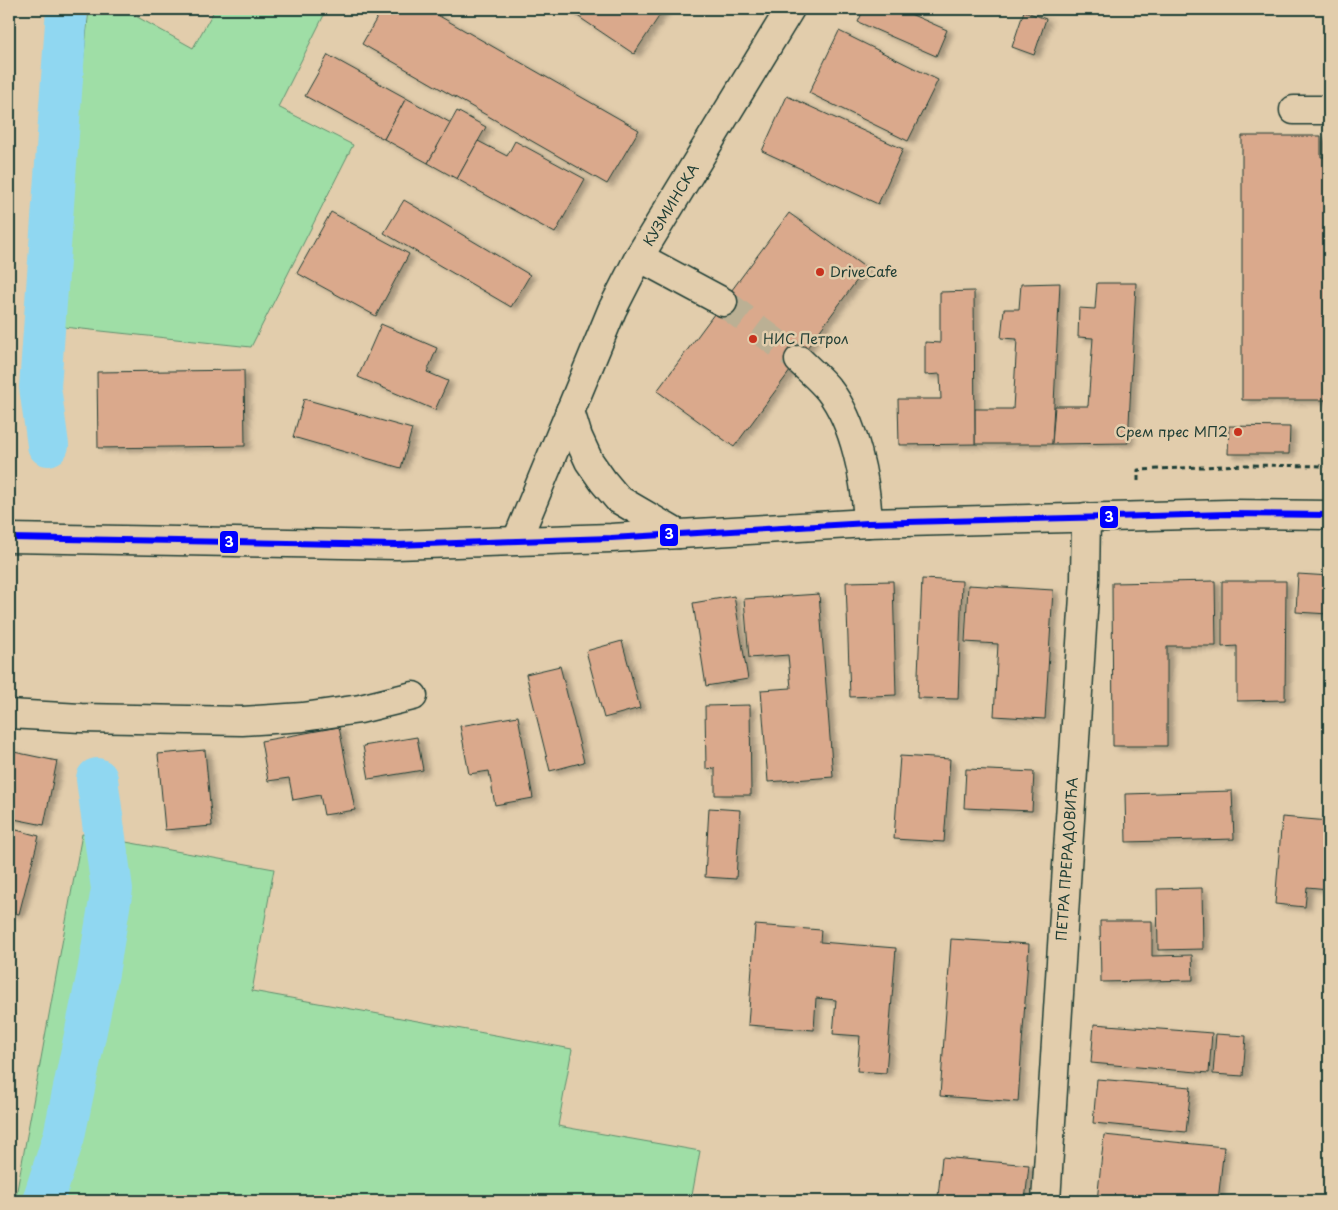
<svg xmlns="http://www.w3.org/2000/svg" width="1338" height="1210" viewBox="0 0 1338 1210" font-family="'Playpen Sans',sans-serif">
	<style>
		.green { fill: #9fdea6; stroke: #5f8e6d }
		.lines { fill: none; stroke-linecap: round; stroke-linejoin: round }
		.canal { stroke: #90d7f1; stroke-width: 42 }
		.building { fill: #daa98c; stroke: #1f3d34; filter: url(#shadow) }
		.minor-tunnel { stroke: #bbb094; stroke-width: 28; stroke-dasharray: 28 14; stroke-linecap: butt }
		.minor-casing { stroke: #1f3d34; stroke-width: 31 }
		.major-casing { stroke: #1f3d34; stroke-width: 31 }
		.path { stroke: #1f3d34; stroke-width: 3; stroke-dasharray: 5 4; stroke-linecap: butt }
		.minor { stroke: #e2cdac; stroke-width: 28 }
		.major { stroke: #e2cdac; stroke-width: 28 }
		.bus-1-casing { stroke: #e2cdac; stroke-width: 10 }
		.bus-1 { stroke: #00f; stroke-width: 6 }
		.poi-dot { fill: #c8321e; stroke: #e2cdac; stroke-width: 2 }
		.labels { text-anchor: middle; stroke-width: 5; stroke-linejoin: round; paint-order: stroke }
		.street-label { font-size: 14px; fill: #1f3d34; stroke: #e2cdac }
		.poi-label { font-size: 14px; fill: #1f3d34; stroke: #e2cdac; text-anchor: start }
		.line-badge { stroke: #e2cdac; stroke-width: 2 }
		.badge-label { font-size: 14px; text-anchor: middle; font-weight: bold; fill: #fff }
	</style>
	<defs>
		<filter id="shadow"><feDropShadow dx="5.5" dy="3" stdDeviation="2.5" flood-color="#0004"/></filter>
	</defs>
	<rect width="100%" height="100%" fill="#e2cdac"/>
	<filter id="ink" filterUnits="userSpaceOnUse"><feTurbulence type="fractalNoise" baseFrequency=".02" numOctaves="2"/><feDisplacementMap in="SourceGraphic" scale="10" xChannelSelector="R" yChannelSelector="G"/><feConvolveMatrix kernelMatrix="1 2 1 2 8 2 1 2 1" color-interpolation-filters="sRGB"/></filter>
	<g filter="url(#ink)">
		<g class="green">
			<polygon points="89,9 123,9 193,48 215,9 327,9 278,107 353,145 251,347 54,326"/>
			<polygon points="82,834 274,869 252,991 572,1049 558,1126 700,1151 691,1201 15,1201"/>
		</g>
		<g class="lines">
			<g class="canal">
				<polyline points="48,445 40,387 67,9"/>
				<polyline points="43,1201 64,1136 98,973 112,889 97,779"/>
			</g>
		</g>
		<g class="building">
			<polygon points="382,9 427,9 639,130 607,184 362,44"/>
			<polygon points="567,9 664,9 634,54"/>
			<polygon points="864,9 899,9 947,30 936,56 858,22"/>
			<polygon points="1024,11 1046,19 1034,55 1012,47"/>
			<polygon points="839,31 938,80 908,141 809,93"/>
			<polygon points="328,55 406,98 384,139 305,96"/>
			<polygon points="787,96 903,149 878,204 762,151"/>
			<polygon points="406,98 451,123 428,163 384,139"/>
			<polygon points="457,111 486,127 457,179 428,163"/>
			<polygon points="1242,136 1321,136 1321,157 1329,157 1329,400 1242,400"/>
			<polygon points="478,141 507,156 515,141 585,179 555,233 457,179"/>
			<polygon points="404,200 530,275 511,307 384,233"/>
			<polygon points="331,212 409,254 376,316 297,273"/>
			<polygon points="789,213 866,268 734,447 657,391"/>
			<polygon points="1060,283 1052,444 975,444 975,409 1013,409 1017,339 1001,338 1004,309 1019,309 1021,284"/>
			<polygon points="1097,283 1136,283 1128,443 1052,444 1055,406 1088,406 1093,338 1078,337 1079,308 1095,309"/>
			<polygon points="974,291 975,444 899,445 898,399 941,399 940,374 925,375 925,342 940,343 940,292"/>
			<polygon points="381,324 437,348 427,372 448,381 435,410 358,377"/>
			<polygon points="244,370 245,446 98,448 97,372"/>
			<polygon points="304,399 412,429 401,468 293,437"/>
			<polygon points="1229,426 1290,427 1289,454 1228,454"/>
			<polygon points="1298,574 1329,576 1329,614 1296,612"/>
			<polygon points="922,579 962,581 958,699 917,698"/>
			<polygon points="893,581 896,695 850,697 846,582"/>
			<polygon points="1215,581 1216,646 1167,646 1167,746 1113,746 1112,583"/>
			<polygon points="1222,581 1286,581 1285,700 1237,701 1237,646 1222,647"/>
			<polygon points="968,585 1053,590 1045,719 994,716 998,644 965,642"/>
			<polygon points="819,594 833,777 768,782 761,690 791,688 788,655 749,658 744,599"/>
			<polygon points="734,596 748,679 706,686 693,603"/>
			<polygon points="1329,640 1329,682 1327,682"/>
			<polygon points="622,641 640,708 604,718 586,651"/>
			<polygon points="560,666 584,762 550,771 526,674"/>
			<polygon points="750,705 751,795 715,795 715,768 706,769 705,706"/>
			<polygon points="518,716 533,798 495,805 489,771 469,774 460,726"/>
			<polygon points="339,727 355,810 324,815 320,795 293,800 289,778 268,781 261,741"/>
			<polygon points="417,737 423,770 369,779 363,746"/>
			<polygon points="205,750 212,826 165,830 158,754"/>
			<polygon points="9,751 57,761 44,825 9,818"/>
			<polygon points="900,756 950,759 944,842 894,839"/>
			<polygon points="966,769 1034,772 1032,811 964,808"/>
			<polygon points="1232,791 1234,839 1126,842 1125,794"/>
			<polygon points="709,808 740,810 736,879 705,877"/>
			<polygon points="1282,817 1329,821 1329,889 1307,887 1305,907 1275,904"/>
			<polygon points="9,828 39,836 19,914 9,912"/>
			<polygon points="1202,888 1203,949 1158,950 1157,889"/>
			<polygon points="1100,921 1152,921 1152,956 1192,955 1193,980 1101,982"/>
			<polygon points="755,925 821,930 820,942 896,948 886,1073 857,1071 860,1036 833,1034 836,1000 816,998 814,1030 748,1025"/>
			<polygon points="951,939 1029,944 1018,1102 940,1096"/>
			<polygon points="1094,1024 1212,1033 1209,1073 1091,1063"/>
			<polygon points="1216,1034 1246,1036 1243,1076 1213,1074"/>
			<polygon points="1097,1079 1191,1087 1186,1132 1093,1123"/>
			<polygon points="1104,1135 1224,1147 1218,1201 1097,1201"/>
			<polygon points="942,1157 1029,1165 1025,1201 976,1201 938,1197"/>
		</g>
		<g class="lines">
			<polyline class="minor-tunnel" points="723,302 799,360"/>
			<defs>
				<g id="minor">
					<polyline points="1294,110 1329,110"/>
					<polyline points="639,257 723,302"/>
					<path d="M799,360C809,370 820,379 829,390C855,423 866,481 868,523"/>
					<polyline points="570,411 578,437 589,461 603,481 618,499 678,534"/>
					<polyline points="517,540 612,310 639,257 790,9"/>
					<polyline points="9,714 81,718 242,721 303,717 360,709 413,696"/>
					<polyline points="1046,1201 1085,580 1086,517"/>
				</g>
				<polyline id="major" points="9,538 396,545 611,538 868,523 1229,514 1329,515"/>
			</defs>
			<use href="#minor" class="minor-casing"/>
			<use href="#major" class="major-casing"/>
			<polyline class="path" points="1138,481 1138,470 1244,465 1329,466"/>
			<use href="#minor" class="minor"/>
			<use href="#major" class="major"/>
			<defs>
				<polyline id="bus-1" points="9,538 396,545 611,538 868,523 1229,514 1329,515"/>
			</defs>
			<use href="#bus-1" class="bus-1-casing"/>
			<use href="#bus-1" class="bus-1"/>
		</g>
	</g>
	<g class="poi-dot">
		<circle cx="820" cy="272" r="5"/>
		<circle cx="753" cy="339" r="5"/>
		<circle cx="1238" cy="432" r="5"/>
	</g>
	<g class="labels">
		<g class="street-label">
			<text transform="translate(671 205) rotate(-59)" y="5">КУЗМИНСКА</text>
			<text transform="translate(1067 859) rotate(-86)" y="5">ПЕТРА ПРЕРАДОВИЋА</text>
		</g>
		<g class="poi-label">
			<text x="830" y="277">DriveCafe</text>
			<text x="763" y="344">НИС Петрол</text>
			<text x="1228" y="437" text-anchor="end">Срем прес МП2</text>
		</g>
	</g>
	<g class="line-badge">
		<rect x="1099" y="505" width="20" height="24" rx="5" fill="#00f"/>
		<rect x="659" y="523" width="20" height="24" rx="5" fill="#00f"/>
		<rect x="219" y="530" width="20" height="24" rx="5" fill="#00f"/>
	</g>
	<g class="badge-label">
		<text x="1109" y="522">3</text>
		<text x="669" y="539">3</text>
		<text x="229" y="547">3</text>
	</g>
	<rect width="1338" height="1210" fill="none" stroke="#e2cdac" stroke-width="30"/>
	<rect x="15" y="15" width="1308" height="1180" fill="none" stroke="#1f3d34" stroke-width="2" filter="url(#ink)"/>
</svg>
